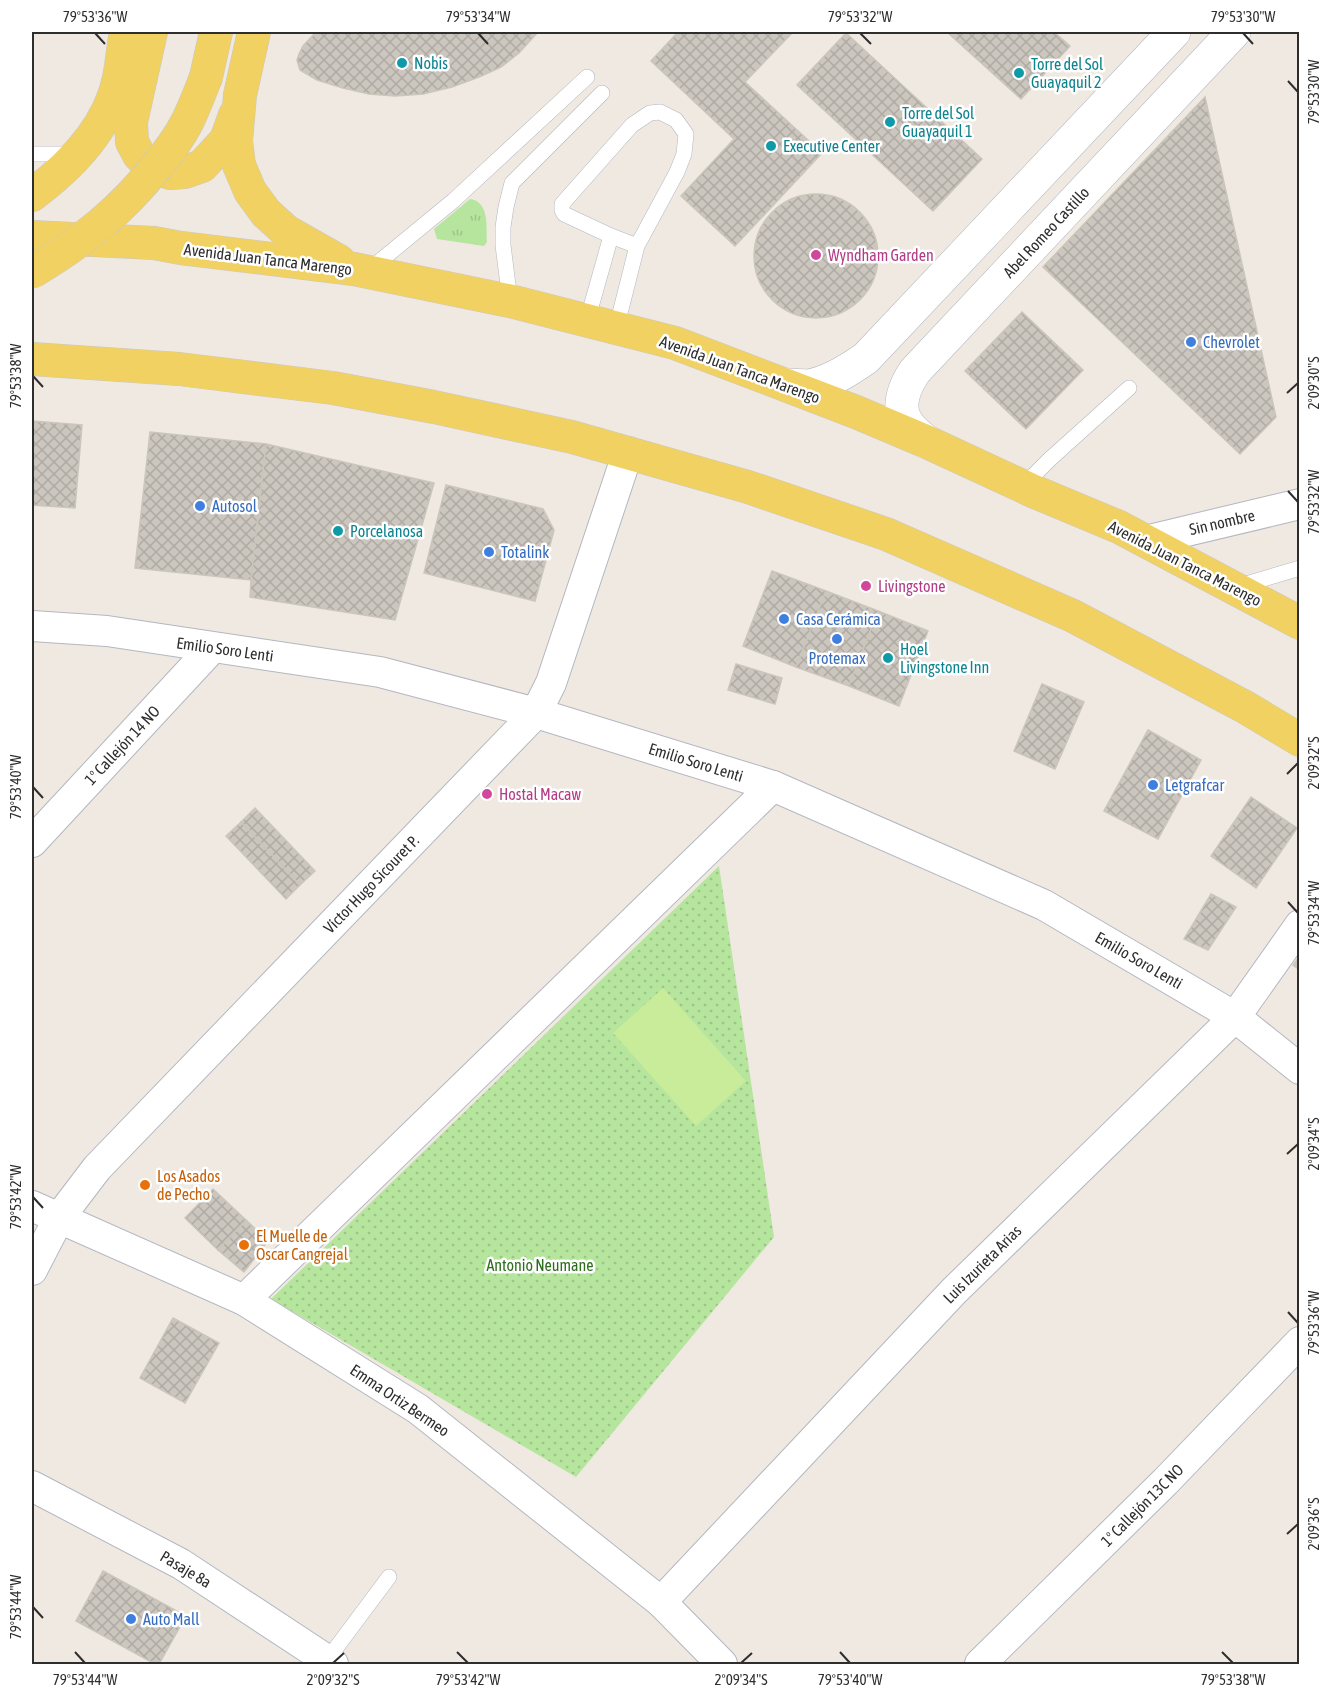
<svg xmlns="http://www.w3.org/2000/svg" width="1331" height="1696" viewBox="0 0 1331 1696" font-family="'Asap Condensed',sans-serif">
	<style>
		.grass { fill: url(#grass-tufts) }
		.park { fill: url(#park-dots) }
		.pitch { fill: #c9ec9a }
		.building { fill: url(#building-cross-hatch); stroke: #cbc5ba; stroke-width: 1.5 }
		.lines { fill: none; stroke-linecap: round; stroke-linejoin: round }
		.lane-casing { stroke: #b4b7c1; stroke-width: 16 }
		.street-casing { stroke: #b4b7c1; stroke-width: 32 }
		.secondary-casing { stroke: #b4b7c1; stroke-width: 34 }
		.primary-casing { stroke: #c9c9c9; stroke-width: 34 }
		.lane { stroke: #fff; stroke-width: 15 }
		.street { stroke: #fff; stroke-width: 30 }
		.secondary { stroke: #fff; stroke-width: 33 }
		.primary { stroke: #f2d163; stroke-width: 33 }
		.primary-bridge-casing { stroke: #c9c9c9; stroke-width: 34; stroke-linecap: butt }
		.primary-bridge { stroke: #f2d163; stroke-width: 33 }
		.ticks { fill: none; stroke: #2e2e2e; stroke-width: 2 }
		.culture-dot { fill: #0f9aa8; stroke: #fff; stroke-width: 2 }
		.hotel-dot { fill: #d1479c; stroke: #fff; stroke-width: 2 }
		.shop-dot { fill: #3f7fe0; stroke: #fff; stroke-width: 2 }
		.food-dot { fill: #e8710a; stroke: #fff; stroke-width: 2 }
		.labels { text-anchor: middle; stroke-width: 5; stroke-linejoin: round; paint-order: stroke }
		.culture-label { font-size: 16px; fill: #0d838f; stroke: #fff; text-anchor: start }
		.street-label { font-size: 16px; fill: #2e2e2e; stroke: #fff }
		.hotel-label { font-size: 16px; fill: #b23c85; stroke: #fff; text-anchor: start }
		.shop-label { font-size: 16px; fill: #366cbe; stroke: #fff; text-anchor: start }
		.food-label { font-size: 16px; fill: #c56008; stroke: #fff; text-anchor: start }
		.park-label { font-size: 16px; fill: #2c6e1b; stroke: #fff }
		.neatline { fill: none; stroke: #2e2e2e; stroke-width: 2 }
		.ticks-label { font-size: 15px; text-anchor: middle; fill: #2e2e2e }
	</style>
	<defs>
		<pattern id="grass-tufts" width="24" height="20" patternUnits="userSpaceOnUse" patternTransform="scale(1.5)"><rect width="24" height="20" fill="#b6e59e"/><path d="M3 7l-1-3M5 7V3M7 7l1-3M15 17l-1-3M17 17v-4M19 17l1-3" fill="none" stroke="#9dc588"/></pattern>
		<pattern id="park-dots" width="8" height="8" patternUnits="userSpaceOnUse" patternTransform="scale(1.5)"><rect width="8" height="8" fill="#b6e59e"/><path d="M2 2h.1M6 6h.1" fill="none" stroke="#9dc588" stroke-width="1.8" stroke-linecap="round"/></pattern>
		<pattern id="building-cross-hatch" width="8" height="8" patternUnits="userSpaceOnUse" patternTransform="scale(1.5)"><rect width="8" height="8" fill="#cbc7bf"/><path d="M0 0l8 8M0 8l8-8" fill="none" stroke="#afaba4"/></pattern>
	</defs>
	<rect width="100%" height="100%" fill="#efe9e1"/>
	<path class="grass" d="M470,199C490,202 486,227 487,242L484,246L437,239L434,229Z"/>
	<polygon class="park" points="719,866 774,1237 576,1477 271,1299"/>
	<polygon class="pitch" points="663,988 746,1081 696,1126 613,1033"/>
	<g class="building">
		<polygon points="316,32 538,32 519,53 501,67 479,77 452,87 423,94 395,96 369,94 343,88 317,80 300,70 297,60 299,54 303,46"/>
		<polygon points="678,32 793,32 745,82 822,153 735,246 681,196 734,139 651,61"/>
		<polygon points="947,32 1054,32 1070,46 1021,99"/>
		<polygon points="846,33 982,159 933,211 797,85"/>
		<polygon points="1205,97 1276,417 1240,454 1043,267"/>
		<circle cx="816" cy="256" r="62"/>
		<polygon points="1022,312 1083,370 1026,429 965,371"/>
		<polygon points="32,421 82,425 75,508 32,505"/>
		<polygon points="150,432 266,444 251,580 135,568"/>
		<polygon points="266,444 434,483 395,620 250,597 251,580"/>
		<polygon points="446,485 543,509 554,530 535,601 424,573"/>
		<polygon points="772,571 826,591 796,667 743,646"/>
		<polygon points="826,591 878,611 849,686 796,667"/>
		<polygon points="878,611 928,631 899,706 849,686"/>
		<polygon points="736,664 782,678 775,704 728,690"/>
		<polygon points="1042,684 1084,702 1055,769 1014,751"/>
		<polygon points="1148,730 1201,760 1158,839 1104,811"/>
		<polygon points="1251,797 1297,828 1256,888 1211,856"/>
		<polygon points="255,808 315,871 300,885 241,822"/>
		<polygon points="241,822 300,885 286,899 226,836"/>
		<polygon points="1211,894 1236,907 1208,950 1184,939"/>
		<polygon points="1300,956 1300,970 1293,965"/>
		<polygon points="213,1189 246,1220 218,1250 185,1218"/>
		<polygon points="246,1220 268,1241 244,1272 218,1250"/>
		<polygon points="173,1318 219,1343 185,1403 140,1378"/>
		<polygon points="103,1571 186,1616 159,1664 155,1664 76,1621"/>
	</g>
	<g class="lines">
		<defs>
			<g id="lane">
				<polyline points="32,154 75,154"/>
				<polyline points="369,270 453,201 587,77"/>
				<polyline points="510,301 503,245 503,227 506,207 512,183 602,93"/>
				<polyline points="587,321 611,236"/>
				<polyline points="616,329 637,246 677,172 684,154 686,134 676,120 660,112 650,113 632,125 562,204 562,210 564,214 611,236 637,246"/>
				<polyline points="1022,487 1050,459 1129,388"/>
				<polyline points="1236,587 1300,568"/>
				<polyline points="327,1660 389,1577"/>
			</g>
			<g id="street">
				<polyline points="1145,541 1300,504"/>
				<polyline points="32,626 107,631 380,672 536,713 773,786 1044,905 1235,1017 1300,1069"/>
				<polyline points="32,842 212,648"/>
				<polyline points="32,1206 244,1300 418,1409 661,1602 722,1664"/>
				<polyline points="32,1270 59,1218 97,1168 536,713 551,683 628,452"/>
				<polyline points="244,1300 773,786"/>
				<polyline points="32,1486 181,1564 333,1664"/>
				<polyline points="661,1602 954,1291 1235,1017 1300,925"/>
				<polyline points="980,1664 1165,1482 1300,1342"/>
			</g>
			<g id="secondary">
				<path d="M788,385C794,385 801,386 808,386C829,383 849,370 866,358L1174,32"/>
				<path d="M927,442C919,436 911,430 906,421C896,405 906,384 915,371L1234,32"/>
			</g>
			<g id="primary">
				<polyline points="151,32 131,122 132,142 139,155 150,166 170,173 185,172 202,166 226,140 235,115"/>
				<polyline points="254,32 240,95 236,141 239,165 250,191 266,213 286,231 339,261"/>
				<polyline points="206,77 216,32"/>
				<path d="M32,195C71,166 109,128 119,78C122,63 123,47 126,32"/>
				<polyline points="32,237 154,243 181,248 354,269 510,301 675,343 856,412 927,442 1035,492 1119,527 1300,623"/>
				<polyline points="32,359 179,369 333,388 434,407 572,437 748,487 886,534 1073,616 1245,707 1300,740"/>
			</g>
		</defs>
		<use href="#lane" class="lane-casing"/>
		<use href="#street" class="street-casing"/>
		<use href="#secondary" class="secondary-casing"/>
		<use href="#primary" class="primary-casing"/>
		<use href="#lane" class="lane"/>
		<use href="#street" class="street"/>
		<use href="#secondary" class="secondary"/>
		<use href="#primary" class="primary"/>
		<defs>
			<path id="primary-bridge" d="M32,272C82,242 120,212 157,166C170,150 182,134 190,116C196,103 201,90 206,77"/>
		</defs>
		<use href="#primary-bridge" class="primary-bridge-casing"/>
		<use href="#primary-bridge" class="primary-bridge"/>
	</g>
	<path class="ticks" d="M95,33L105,44M478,33L488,44M860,33L871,44M1243,33L1253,44M1288,81L1298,92M33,376L43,387M1287,393L1298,383M1288,491L1298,502M1287,774L1298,763M33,787L43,798M1288,902L1298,913M1287,1154L1298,1144M33,1197L43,1208M1288,1312L1298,1323M1287,1534L1298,1524M33,1607L43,1618M75,1652L85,1663M457,1652L468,1663M840,1652L850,1663M1222,1652L1233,1663M333,1663L344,1653M741,1663L752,1653"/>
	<g class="culture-dot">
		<circle cx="402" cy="63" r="6"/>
		<circle cx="1019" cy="73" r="6"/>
		<circle cx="890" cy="122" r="6"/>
		<circle cx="771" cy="146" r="6"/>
		<circle cx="338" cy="531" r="6"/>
		<circle cx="888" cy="658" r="6"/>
	</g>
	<g class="hotel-dot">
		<circle cx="816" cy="255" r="6"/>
		<circle cx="866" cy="586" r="6"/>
		<circle cx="487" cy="794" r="6"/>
	</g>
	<g class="shop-dot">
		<circle cx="1191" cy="342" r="6"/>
		<circle cx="200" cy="506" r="6"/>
		<circle cx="489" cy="552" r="6"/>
		<circle cx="784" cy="619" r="6"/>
		<circle cx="837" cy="639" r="6"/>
		<circle cx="1153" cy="785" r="6"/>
		<circle cx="131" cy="1619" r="6"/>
	</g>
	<g class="food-dot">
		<circle cx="145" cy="1185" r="6"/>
		<circle cx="244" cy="1245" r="6"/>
	</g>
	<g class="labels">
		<g class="culture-label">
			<text x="414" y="69">Nobis</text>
			<text x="1031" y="70">Torre del Sol<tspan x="1031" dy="18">Guayaquil 2</tspan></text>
			<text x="902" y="119">Torre del Sol<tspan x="902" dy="18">Guayaquil 1</tspan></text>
			<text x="783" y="152">Executive Center</text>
			<text x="350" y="537">Porcelanosa</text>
			<text x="900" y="655">Hoel<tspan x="900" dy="18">Livingstone Inn</tspan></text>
		</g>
		<g class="street-label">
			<text transform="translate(1046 232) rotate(-47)" y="6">Abel Romeo Castillo</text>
			<text transform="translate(268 259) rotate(7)" y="6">Avenida Juan Tanca Marengo</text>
			<text transform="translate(740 369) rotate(20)" y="6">Avenida Juan Tanca Marengo</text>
			<text transform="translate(1222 522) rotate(-13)" y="6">Sin nombre</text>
			<text transform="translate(1185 563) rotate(27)" y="6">Avenida Juan Tanca Marengo</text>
			<text transform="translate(225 649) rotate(8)" y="6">Emilio Soro Lenti</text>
			<text transform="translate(122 745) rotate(-47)" y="6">1º Callejón 14 NO</text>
			<text transform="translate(696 762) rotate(17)" y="6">Emilio Soro Lenti</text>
			<text transform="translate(371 884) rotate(-46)" y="6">Víctor Hugo Sicouret P.</text>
			<text transform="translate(1139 960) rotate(30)" y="6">Emilio Soro Lenti</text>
			<text transform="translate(982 1264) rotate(-45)" y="6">Luis Izurieta Arias</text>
			<text transform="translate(400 1400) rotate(34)" y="6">Emma Ortiz Bermeo</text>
			<text transform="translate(1142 1505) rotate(-45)" y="6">1º Callejón 13C NO</text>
			<text transform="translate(186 1569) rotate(31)" y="6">Pasaje 8a</text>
		</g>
		<g class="hotel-label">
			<text x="828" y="261">Wyndham Garden</text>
			<text x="878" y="592">Livingstone</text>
			<text x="499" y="800">Hostal Macaw</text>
		</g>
		<g class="shop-label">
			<text x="1203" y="348">Chevrolet</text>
			<text x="212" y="512">Autosol</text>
			<text x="501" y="558">Totalink</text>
			<text x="796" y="625">Casa Cerámica</text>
			<text x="837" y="664" text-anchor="middle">Protemax</text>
			<text x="1165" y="791">Letgrafcar</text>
			<text x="143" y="1625">Auto Mall</text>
		</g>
		<g class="food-label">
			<text x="157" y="1182">Los Asados<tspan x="157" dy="18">de Pecho</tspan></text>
			<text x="256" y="1242">El Muelle de<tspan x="256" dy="18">Oscar Cangrejal</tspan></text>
		</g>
		<g class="park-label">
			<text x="540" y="1271">Antonio Neumane</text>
		</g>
	</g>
	<rect width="1331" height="1696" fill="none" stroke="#ffffff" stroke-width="66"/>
	<rect x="33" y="33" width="1265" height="1630" class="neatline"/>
	<g class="ticks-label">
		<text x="95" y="22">79°53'36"W</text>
		<text x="478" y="22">79°53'34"W</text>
		<text x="860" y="22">79°53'32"W</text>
		<text x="1243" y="22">79°53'30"W</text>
		<text transform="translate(1314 92) rotate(-90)" y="5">79°53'30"W</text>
		<text transform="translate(16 376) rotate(-90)" y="5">79°53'38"W</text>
		<text transform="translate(1314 383) rotate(-90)" y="5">2°09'30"S</text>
		<text transform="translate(1314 502) rotate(-90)" y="5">79°53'32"W</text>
		<text transform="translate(1314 763) rotate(-90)" y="5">2°09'32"S</text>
		<text transform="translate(16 787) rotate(-90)" y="5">79°53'40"W</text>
		<text transform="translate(1314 913) rotate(-90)" y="5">79°53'34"W</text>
		<text transform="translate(1314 1144) rotate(-90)" y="5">2°09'34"S</text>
		<text transform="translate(16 1197) rotate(-90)" y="5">79°53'42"W</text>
		<text transform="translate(1314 1323) rotate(-90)" y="5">79°53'36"W</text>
		<text transform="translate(1314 1524) rotate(-90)" y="5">2°09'36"S</text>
		<text transform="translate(16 1607) rotate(-90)" y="5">79°53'44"W</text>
		<text x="85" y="1685">79°53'44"W</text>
		<text x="333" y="1685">2°09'32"S</text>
		<text x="468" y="1685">79°53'42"W</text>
		<text x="741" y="1685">2°09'34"S</text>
		<text x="850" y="1685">79°53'40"W</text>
		<text x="1233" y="1685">79°53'38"W</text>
	</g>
</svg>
